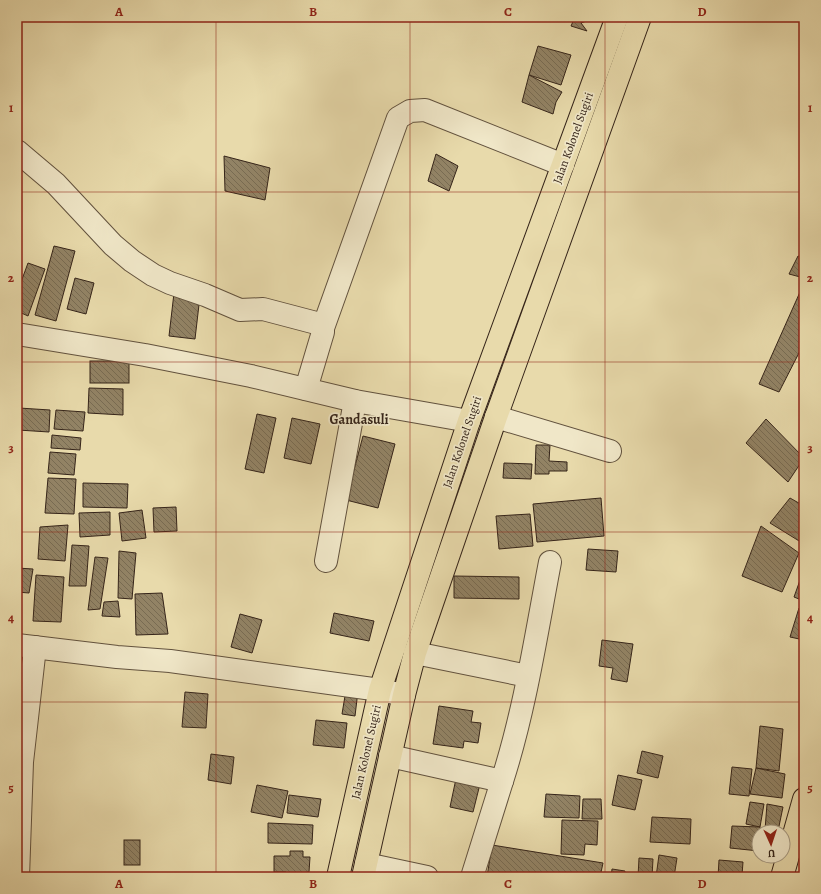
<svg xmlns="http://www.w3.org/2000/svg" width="821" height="894" viewBox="0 0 821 894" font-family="Alegreya,serif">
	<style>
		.building { fill: url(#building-back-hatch); stroke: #352419 }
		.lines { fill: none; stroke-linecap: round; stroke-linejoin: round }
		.minor-casing { stroke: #62523e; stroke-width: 24 }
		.major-casing { stroke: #352419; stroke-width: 24 }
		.minor { stroke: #f0e7c8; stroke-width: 22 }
		.major { stroke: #e8daab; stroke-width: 22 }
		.grid { fill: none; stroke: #8f2418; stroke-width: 1; stroke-opacity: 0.55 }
		.labels { text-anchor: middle; stroke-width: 3.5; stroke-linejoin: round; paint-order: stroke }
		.street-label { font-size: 12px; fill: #352419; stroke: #f0e7c8 }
		.quarter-label { font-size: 14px; font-weight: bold; fill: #352419; stroke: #f0e7c8 }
		.neatline { fill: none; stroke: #8f2418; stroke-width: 1.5 }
		.grid-label { font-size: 13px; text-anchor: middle; font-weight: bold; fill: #8f2418 }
	</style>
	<defs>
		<pattern id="building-back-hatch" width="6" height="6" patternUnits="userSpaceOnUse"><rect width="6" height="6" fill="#928365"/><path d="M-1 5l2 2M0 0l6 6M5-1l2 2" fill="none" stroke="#786b52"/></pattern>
	</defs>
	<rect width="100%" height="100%" fill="#e8daab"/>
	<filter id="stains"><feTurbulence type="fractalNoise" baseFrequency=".005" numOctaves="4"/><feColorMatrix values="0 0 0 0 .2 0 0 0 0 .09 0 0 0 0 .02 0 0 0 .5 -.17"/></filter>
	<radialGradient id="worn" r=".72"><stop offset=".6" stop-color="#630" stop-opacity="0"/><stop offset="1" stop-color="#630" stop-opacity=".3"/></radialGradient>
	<g class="building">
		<polygon points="575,17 588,17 592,19 581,23 587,31 571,26"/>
		<polygon points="538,46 571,55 561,85 529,75"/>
		<polygon points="529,75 562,92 556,102 553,114 522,102"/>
		<polygon points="436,154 458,166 449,191 428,181"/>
		<polygon points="224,156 270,168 265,200 225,191"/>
		<polygon points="54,246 75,251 56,321 35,315"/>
		<polygon points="798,256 804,258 804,278 789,274"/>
		<polygon points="28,263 45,269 28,316 17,311 17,293"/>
		<polygon points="75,278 94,283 86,314 67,309"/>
		<polygon points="800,292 804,293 804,351 801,349 779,392 759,384"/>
		<polygon points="174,293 200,296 195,339 169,336"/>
		<rect x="90" y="361" width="39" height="22"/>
		<polygon points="89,388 123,389 123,415 88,413"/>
		<polygon points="19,408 50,410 49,432 18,430"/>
		<polygon points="56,410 85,412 83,431 54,429"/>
		<polygon points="257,414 276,418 264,473 245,469"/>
		<polygon points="292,418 320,424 311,464 284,458"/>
		<polygon points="766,419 804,458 788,482 746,443"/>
		<polygon points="52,435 81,438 80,450 51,448"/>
		<polygon points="363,436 395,444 378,508 346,500"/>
		<polygon points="536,445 550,445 549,461 567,462 567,471 549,471 549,474 535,474"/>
		<polygon points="50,452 76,454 74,475 48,473"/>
		<polygon points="504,463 532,464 531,479 503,478"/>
		<polygon points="48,478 76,479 74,514 45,513"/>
		<polygon points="83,483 128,484 127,508 83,507"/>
		<polygon points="601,498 604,536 537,542 533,504"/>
		<polygon points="790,498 804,506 804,544 770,523"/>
		<polygon points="176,507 177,531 154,532 153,508"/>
		<polygon points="142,510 146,538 122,541 119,513"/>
		<polygon points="110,512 110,535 80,537 79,513"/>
		<polygon points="530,514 533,546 499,549 496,516"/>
		<polygon points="68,525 65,561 38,559 40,527"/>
		<polygon points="761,526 799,553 782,592 742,576"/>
		<polygon points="72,545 89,546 86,586 69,586"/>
		<polygon points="588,549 618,551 616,572 586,570"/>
		<polygon points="119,551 136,553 132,599 118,598"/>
		<polygon points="95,557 108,558 100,609 88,610"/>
		<polygon points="17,568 33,569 29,593 17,592"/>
		<polygon points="804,569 804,601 794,597"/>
		<polygon points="36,575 64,577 61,622 33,621"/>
		<polygon points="454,576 519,577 519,599 454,598"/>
		<polygon points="162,593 168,634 136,635 135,594"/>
		<polygon points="118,601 120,617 102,616 104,602"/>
		<polygon points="799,608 804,609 804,640 790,637"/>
		<polygon points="334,613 374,621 369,641 330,633"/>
		<polygon points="240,614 262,620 252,653 231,647"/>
		<polygon points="602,640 633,644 627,682 611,679 613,668 599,666"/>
		<polygon points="346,690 358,691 355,716 342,714"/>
		<polygon points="185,692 208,694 206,728 182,727"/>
		<polygon points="439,706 473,711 471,722 481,723 478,743 464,741 463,748 433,744"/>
		<polygon points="316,720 347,723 344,748 313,745"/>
		<polygon points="760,726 783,729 779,771 756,768"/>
		<polygon points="642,751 663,756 658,778 637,773"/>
		<polygon points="211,754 234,757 231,784 208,780"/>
		<polygon points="732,767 752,769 749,796 729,794"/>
		<polygon points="756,768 785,774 782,798 750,794"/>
		<polygon points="457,774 481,780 473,812 450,807"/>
		<polygon points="618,775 642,780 635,810 612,805"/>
		<polygon points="257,785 288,791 282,818 251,812"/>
		<polygon points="546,794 580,796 579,818 544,817"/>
		<polygon points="289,795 321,799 318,817 287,813"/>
		<polygon points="583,799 601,799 602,819 582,819"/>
		<polygon points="750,802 764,804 760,827 746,824"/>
		<polygon points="767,804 783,807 778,831 765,830"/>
		<polygon points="652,817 691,819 690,844 650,842"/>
		<polygon points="562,820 598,821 597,845 585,844 584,855 561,854"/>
		<polygon points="268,823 313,825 312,844 268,843"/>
		<polygon points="732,826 760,827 759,851 730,848"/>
		<rect x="124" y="840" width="16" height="25"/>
		<polygon points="492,845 603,863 600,877 487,877"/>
		<polygon points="290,851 303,851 303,857 310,857 309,872 301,873 301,877 286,877 286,872 274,872 274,856 290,856"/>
		<polygon points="659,855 677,858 674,877 656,877"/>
		<polygon points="639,858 653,859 652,877 638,877"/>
		<polygon points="719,860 743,862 742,875 760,876 760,877 718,877"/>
		<polygon points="612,869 625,871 624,877 611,877"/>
	</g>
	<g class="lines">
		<defs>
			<g id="minor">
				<polyline points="17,151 56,184 113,245 132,261 153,275 170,283 205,295 240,310 263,309 320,324 323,328 323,332 306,389"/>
				<polyline points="323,328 398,118 410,111 425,110 563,165"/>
				<polyline points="17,334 145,355 251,376 355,401 469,421"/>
				<polyline points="496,417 610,451"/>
				<polyline points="326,561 355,401"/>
				<polyline points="17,645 117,657 170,661 380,690 404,695"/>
				<polyline points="415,653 528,676"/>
				<path d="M390,756L502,781C525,710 536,635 550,562"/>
				<polyline points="366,864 427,877"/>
				<polyline points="18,877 22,762 35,647"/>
				<polyline points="472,877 502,781"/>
			</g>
			<g id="major">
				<polyline points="338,877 380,690 469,421 617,17"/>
				<polyline points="363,877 404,695 415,653 496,417 640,17"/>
				<polyline points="782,877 804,799"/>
			</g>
		</defs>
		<use href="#minor" class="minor-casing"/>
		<use href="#major" class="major-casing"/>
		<use href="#minor" class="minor"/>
		<use href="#major" class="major"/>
	</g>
	<path class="grid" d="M216,17V877M410,17V877M605,17V877M17,192H804M17,362H804M17,532H804M17,702H804"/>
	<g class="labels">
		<g class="street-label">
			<text transform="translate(573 138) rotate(-70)" y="4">Jalan Kolonel Sugiri</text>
			<text transform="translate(462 442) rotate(-71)" y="4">Jalan Kolonel Sugiri</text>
			<text transform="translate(366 752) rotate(-77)" y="4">Jalan Kolonel Sugiri</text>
		</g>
		<g class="quarter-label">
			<text x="359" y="424">Gandasuli</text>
		</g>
	</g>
	<rect width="821" height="894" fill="none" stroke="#e8daab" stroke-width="44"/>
	<g transform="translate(771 844) rotate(177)"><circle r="19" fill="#f0e7c8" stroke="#a59982"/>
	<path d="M0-3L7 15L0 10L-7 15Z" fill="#8f2418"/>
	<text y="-6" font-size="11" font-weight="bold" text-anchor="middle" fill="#352419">U</text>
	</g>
	<rect x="22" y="22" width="777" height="850" class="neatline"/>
	<g class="grid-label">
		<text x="119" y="16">A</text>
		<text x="313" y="16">B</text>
		<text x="508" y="16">C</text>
		<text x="702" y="16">D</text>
		<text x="11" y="112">1</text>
		<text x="810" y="112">1</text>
		<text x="11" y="282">2</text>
		<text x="810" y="282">2</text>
		<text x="11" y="452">3</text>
		<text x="810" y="452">3</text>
		<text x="11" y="622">4</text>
		<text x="810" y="622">4</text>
		<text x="11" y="792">5</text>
		<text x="810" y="792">5</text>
		<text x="119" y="888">A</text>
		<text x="313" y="888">B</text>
		<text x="508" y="888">C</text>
		<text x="702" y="888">D</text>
	</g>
	<rect width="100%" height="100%" filter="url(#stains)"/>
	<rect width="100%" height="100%" fill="url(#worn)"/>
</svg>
